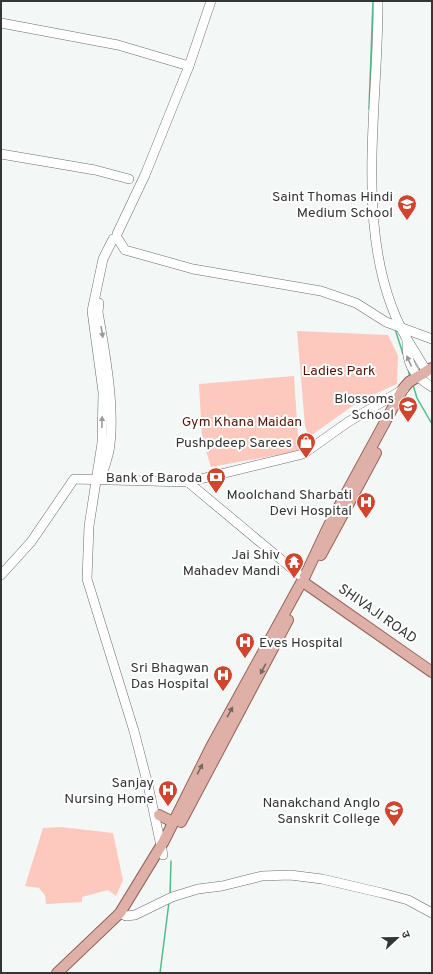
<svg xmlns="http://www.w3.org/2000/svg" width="433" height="974" viewBox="0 0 433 974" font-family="Overpass,'Noto Sans Devanagari',sans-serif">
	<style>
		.green { fill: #fdc9be }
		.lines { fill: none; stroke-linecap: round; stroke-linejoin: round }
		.stream { stroke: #4dbe8c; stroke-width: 1.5 }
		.secondary-casing { stroke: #696d6b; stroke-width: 10 }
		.primary-casing { stroke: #946359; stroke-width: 12 }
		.secondary { stroke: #fff; stroke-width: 9 }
		.primary { stroke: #deb0a7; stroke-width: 10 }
		.oneway { fill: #9a9a9a }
		.oneway2 { fill: #786763 }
		.labels { text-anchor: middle; stroke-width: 4; stroke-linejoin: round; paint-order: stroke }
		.poi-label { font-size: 14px; fill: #343635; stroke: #fff; text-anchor: end }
		.park-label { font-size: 14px; fill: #52140a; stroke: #fff }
		.street-label { font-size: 14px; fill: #343635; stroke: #fff }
	</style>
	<rect width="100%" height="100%" fill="#f3f7f5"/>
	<g class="green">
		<polygon points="297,331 388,335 398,356 397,384 358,402 309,437 305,426"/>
		<polygon points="294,376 299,451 211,467 202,438 199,384"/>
		<polygon points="61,827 113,833 123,880 116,896 108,890 82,897 82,902 46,904 45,895 39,888 25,886 43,828"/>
	</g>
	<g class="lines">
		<g class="stream">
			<polyline points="369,109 373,1"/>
			<polyline points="368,197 369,209"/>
			<polyline points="395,329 403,354"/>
			<polyline points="408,369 410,377"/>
			<polyline points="413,385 417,398 432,424"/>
			<polyline points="170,895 171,861"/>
			<polyline points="160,973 169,902"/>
		</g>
		<defs>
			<g id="secondary">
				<path d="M378,1C379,110 349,252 413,349C419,358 424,370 432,376"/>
				<polyline points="1,23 118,45 189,66"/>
				<polyline points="1,154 95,170 129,179"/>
				<polyline points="117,234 145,175 189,66 211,1"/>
				<polyline points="113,239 103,259 92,311 103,392 102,443 89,526 87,579 134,731 148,785 163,855"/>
				<polyline points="118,239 125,250 193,269 321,291 356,303 386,322 432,339"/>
				<path d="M99,303L98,312C105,353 116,411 109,451C107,460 104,469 101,478"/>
				<path d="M407,339C406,362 412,375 432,387"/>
				<polyline points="188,482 302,577"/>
				<polyline points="1,575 31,542 74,479 188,482 303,454 348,422 404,389"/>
				<polyline points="120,913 126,916 135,915 172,897 198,889 222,886 262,876 290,875 322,879 382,893 408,900 432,913"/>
			</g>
			<g id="primary">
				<polyline points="321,555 376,453"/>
				<polyline points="305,576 329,525 403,389 409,382 432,368"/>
				<polyline points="306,584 432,672"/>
				<polyline points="159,815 173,822"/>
				<polyline points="181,822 288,620"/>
				<polyline points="57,973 120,913 164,841 211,747 301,583"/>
			</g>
		</defs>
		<use href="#secondary" class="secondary-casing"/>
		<use href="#primary" class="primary-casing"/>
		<use href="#secondary" class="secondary"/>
		<use href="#primary" class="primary"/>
	</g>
	<defs><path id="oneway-solid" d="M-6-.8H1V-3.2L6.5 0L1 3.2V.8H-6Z"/></defs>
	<g class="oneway">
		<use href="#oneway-solid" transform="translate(102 332) rotate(81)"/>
		<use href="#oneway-solid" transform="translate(409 361) rotate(-114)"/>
		<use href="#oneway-solid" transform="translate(102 422) rotate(-89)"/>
	</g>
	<g class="oneway2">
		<use href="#oneway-solid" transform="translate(263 669) rotate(118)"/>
		<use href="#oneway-solid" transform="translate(230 712) rotate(-61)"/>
		<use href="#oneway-solid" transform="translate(200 769) rotate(-63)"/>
	</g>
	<defs>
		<symbol id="school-pin" viewBox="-11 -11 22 30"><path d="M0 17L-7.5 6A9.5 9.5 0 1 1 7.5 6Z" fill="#d0452e" stroke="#fff"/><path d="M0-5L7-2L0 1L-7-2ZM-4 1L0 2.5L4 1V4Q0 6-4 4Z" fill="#fff"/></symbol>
		<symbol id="shop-pin" viewBox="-11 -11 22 30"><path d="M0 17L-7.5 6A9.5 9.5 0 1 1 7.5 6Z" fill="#d0452e" stroke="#fff"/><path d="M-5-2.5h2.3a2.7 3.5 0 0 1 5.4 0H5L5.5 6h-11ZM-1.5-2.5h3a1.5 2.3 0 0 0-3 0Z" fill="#fff"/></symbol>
		<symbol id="bank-pin" viewBox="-11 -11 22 30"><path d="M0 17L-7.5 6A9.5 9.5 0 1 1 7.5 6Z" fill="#d0452e" stroke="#fff"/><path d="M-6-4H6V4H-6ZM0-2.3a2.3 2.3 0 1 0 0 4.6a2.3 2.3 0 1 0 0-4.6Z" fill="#fff"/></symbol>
		<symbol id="hospital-pin" viewBox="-11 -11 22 30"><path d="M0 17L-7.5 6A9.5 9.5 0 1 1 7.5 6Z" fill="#d0452e" stroke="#fff"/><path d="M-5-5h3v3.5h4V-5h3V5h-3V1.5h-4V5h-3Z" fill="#fff"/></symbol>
		<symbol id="temple-pin" viewBox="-11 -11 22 30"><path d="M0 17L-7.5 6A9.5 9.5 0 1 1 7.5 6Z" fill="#d0452e" stroke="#fff"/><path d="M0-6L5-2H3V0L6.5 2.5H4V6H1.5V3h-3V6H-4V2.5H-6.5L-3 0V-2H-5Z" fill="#fff"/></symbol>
		<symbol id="university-pin" viewBox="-11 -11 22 30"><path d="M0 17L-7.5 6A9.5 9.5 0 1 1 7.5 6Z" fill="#d0452e" stroke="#fff"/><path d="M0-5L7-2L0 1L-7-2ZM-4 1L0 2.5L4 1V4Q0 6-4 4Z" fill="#fff"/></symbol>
	</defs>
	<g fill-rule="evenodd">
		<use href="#school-pin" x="396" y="193" width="22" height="30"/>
		<use href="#school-pin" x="397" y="395" width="22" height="30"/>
		<use href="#shop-pin" x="295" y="431" width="22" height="30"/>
		<use href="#bank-pin" x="205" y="466" width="22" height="30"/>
		<use href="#hospital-pin" x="355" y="491" width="22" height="30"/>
		<use href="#temple-pin" x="283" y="551" width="22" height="30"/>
		<use href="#hospital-pin" x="234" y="631" width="22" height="30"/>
		<use href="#hospital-pin" x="212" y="664" width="22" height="30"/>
		<use href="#hospital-pin" x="157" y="779" width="22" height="30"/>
		<use href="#university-pin" x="383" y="799" width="22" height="30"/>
	</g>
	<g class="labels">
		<g class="poi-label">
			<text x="393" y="201">Saint Thomas Hindi<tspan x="393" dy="16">Medium School</tspan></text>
			<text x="394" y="403">Blossoms<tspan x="394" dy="16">School</tspan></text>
			<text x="292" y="447">Pushpdeep Sarees</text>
			<text x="202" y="482">Bank of Baroda</text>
			<text x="352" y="499">Moolchand Sharbati<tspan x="352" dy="16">Devi Hospital</tspan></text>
			<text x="280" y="559">Jai Shiv<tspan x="280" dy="16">Mahadev Mandi</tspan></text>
			<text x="259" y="647" text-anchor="start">Eves Hospital</text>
			<text x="209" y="672">Sri Bhagwan<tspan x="209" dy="16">Das Hospital</tspan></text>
			<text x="154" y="787">Sanjay<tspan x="154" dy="16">Nursing Home</tspan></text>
			<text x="380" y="807">Nanakchand Anglo<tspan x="380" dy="16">Sanskrit College</tspan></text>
		</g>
		<g class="park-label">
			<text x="339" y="375">Ladies Park</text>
			<text x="242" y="426">Gym Khana Maidan</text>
		</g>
		<g class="street-label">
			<text transform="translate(378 613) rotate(35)" y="5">SHIVAJI ROAD</text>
		</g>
	</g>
	<rect width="433" height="974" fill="none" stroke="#343635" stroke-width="4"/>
	<g transform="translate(397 938) rotate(68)" stroke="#ffffff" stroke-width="3" paint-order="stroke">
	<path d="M0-3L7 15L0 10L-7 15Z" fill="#343635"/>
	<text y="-6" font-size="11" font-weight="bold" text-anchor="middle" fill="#343635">उ</text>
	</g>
</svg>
